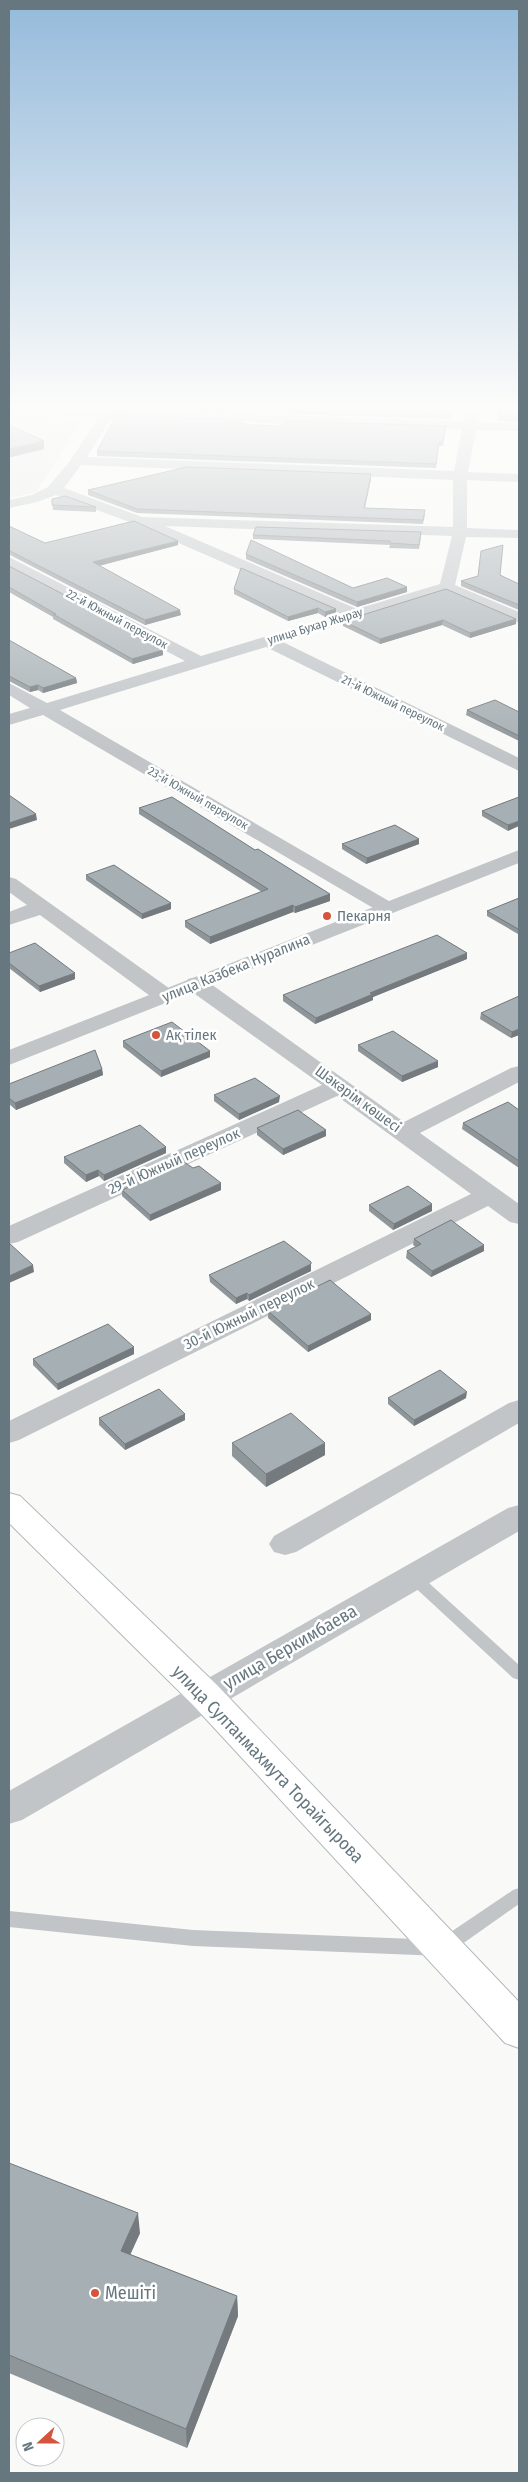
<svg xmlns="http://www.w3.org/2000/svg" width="528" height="2482" viewBox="0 0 528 2482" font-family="'Fira Sans Condensed',sans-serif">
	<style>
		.built { fill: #e7e9e7 }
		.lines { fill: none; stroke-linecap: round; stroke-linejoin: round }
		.secondary-casing { stroke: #b3b9bd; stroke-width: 2 }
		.service { fill: #c1c5c8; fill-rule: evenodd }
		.minor { fill: #c1c5c8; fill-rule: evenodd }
		.tertiary { fill: #c1c5c8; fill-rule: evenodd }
		.secondary { fill: #fff; fill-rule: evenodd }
		.wall { fill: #8f969a }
		.shaded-wall { fill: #747a7d }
		.building { fill: #a6afb3; stroke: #747a7d }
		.poi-dot { fill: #d4543c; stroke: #fff; stroke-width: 2 }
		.labels { text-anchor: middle; stroke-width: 5; stroke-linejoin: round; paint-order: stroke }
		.far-street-label { font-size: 12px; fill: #66777f; stroke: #fff }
		.poi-label { font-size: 15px; fill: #66777f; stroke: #fff; text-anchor: start }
		.street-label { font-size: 15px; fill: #66777f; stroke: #fff }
		.near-street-label { font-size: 18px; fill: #66777f; stroke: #fff }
		.near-poi-label { font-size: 18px; fill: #66777f; stroke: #fff; text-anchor: start }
	</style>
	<rect width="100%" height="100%" fill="#f9f9f7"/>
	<polygon class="built" points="9,415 83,418 36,492 9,498"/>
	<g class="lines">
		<defs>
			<polygon id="secondary" points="9,1493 20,1496 217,1685 519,2002 519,2048 505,2043 193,1705 9,1523"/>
		</defs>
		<use href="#secondary" class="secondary-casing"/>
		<g class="service">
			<polygon points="413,1571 418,1573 519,1665 519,1680 513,1678 408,1581 405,1577 408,1573"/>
			<polygon points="519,1888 519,1904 448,1954 442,1956 193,1946 9,1927 9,1911 193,1930 439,1940 513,1890"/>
		</g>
		<g class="minor">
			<path d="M9,407L103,410L105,407H117L116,410L464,421L467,407H479L477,422L519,423V431L476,430L468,472L519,474V482L467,480V528L519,530V538L466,537L455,585L519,612V623L446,592L283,642L519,758V771L266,647L60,710L394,904L397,908L394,912L387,914L380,912L43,715L9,725V714L30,708L9,695V683L47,703L185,661L9,568V557L201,656L341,614L135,524L56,495L37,502L9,508V500L32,495L48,487L70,461L99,417L9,412ZM111,418L462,429L454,471L87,457ZM81,465L453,480V527L142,517L64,488ZM165,526L452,536L440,584L357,609Z"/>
			<polygon points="9,877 16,879 173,991 176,996 173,1001 165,1003 157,1001 40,915 9,925 9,912 27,905 9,892"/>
			<polygon points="196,977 204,979 404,1122 511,1068 519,1066 519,1082 420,1133 519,1204 519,1224 510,1222 488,1206 19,1440 9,1443 9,1421 471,1194 337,1096 18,1242 9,1244 9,1226 322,1085 188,989 185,984 188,979"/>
			<polygon points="519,1400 519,1423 296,1552 285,1555 274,1552 269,1544 274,1536 509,1403"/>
		</g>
		<g class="tertiary">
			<polygon points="519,850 519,863 9,1065 9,1050"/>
			<polygon points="519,1505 519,1531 22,1820 9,1824 9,1791 508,1508"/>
		</g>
		<use href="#secondary" class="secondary"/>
	</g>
	<g class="wall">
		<polygon points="123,407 231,407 229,412 123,408"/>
		<polygon points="452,407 450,419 288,414 288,409"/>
		<polygon points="499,407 519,407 519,422 498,421"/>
		<polygon points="9,425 44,441 44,449 11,457 9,457"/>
		<polygon points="251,425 283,426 446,426 443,446 439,446 436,468 97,456 97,451"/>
		<polygon points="371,474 371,479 365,508 425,515 423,524 137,513 88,495 88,490"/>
		<polygon points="52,499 96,507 96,512 53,510"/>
		<polygon points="9,526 45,543 178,545 99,566 181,615 145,625 10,555 9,556"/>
		<polygon points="253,535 421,537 419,549 389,548 390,545 253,539"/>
		<polygon points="246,554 353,588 407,587 407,592 357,607 246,559"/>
		<polygon points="9,566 124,626 124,629 163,655 133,664 53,619 53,617 9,592"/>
		<polygon points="241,568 336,614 325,617 318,613 288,621 234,594 234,589"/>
		<polygon points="500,575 519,584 519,610 461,586 461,581"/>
		<polygon points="446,589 516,624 470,638 442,625 380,644 343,626 343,621"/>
		<polygon points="9,640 76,678 77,683 43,693 38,690 30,692 9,681"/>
		<polygon points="467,710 519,712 519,741 466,715"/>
		<polygon points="519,797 508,831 482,816 482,811"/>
		<polygon points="139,808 255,850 330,894 330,901 295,913 293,912 210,944 185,927 185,921 262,892 139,814"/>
		<polygon points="419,839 419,844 366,864 342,849 342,844"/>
		<polygon points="86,875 171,909 142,919 86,880"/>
		<polygon points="519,898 519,934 518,934 487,916 487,911"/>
		<polygon points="9,953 75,979 40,992 9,968"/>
		<polygon points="467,959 373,997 373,1000 315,1024 283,1001 283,995"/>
		<polygon points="519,996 519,1035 511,1038 480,1019 481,1013"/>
		<polygon points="123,1041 210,1051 210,1057 161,1077 123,1047"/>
		<polygon points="358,1045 438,1067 402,1082 358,1051"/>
		<polygon points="102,1069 103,1075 16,1110 9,1104 9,1084"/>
		<polygon points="214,1095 279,1102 239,1120 214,1101"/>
		<polygon points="519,1110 519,1168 462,1129 463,1123"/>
		<polygon points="257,1128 326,1136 283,1155 257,1135"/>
		<polygon points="166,1147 166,1153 104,1181 99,1176 86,1182 64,1163 64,1157"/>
		<polygon points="122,1190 221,1190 150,1221 122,1196"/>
		<polygon points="369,1205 432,1211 393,1230 369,1211"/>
		<polygon points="414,1239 484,1245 484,1251 431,1277 406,1258 407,1251 416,1247 413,1245"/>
		<polygon points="311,1271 249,1301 247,1299 236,1304 210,1282 209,1275"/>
		<polygon points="268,1311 371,1320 308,1352 268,1318"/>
		<polygon points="134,1347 134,1354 58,1390 33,1365 33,1359"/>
		<polygon points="388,1398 466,1398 414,1426 388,1404"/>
		<polygon points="185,1414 185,1420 125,1450 99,1425 99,1418"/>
		<polygon points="232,1443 325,1455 266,1487 232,1456"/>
		<polygon points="9,2163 140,2233 130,2254 237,2296 238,2316 187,2448 9,2373"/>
	</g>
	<g class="shaded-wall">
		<polygon points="44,441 44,449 11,457 11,449"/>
		<polygon points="371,474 371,479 364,512 364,508"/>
		<polygon points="178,541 178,545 94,567 93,562"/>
		<polygon points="407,587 407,592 357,607 357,602"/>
		<polygon points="318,608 318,613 288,621 288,617"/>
		<polygon points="336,609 336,614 325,617 325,612"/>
		<polygon points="180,610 181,615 145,625 145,620"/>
		<polygon points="516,619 516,624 470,638 470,633"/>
		<polygon points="443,620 442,625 380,644 380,639"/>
		<polygon points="163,650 163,655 133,664 132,659"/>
		<polygon points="76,678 77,683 43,693 43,688"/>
		<polygon points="38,685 38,690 30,692 30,687"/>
		<polygon points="36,814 37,820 9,829 9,823"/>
		<polygon points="519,821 519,826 508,831 508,825"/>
		<polygon points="419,839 419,844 366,864 367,858"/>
		<polygon points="330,894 330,901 295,913 295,907"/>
		<polygon points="171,903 171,909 142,919 142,914"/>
		<polygon points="293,905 293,912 210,944 210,937"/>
		<polygon points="519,928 519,934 518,934 518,929"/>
		<polygon points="467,953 467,959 373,997 373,1000 315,1024 316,1018 370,993"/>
		<polygon points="75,973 75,979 40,992 39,986"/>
		<polygon points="519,1029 519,1035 511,1038 512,1032"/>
		<polygon points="210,1051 210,1057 161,1077 161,1071"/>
		<polygon points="438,1061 438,1067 402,1082 402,1076"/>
		<polygon points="102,1069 103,1075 16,1110 15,1103"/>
		<polygon points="280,1096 279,1102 239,1120 239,1114"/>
		<polygon points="326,1130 326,1136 283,1155 283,1149"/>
		<polygon points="166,1147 166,1153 104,1181 104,1175"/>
		<polygon points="98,1170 99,1176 86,1182 86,1175"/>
		<polygon points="221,1183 221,1190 150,1221 150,1215"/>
		<polygon points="432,1204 432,1211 393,1230 394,1224"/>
		<polygon points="484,1245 484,1251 431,1277 432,1271"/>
		<polygon points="311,1264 311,1271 249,1301 249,1295"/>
		<polygon points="33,1265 34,1272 9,1283 9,1276"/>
		<polygon points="247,1293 247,1299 236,1304 236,1298"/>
		<polygon points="371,1314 371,1320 308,1352 308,1346"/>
		<polygon points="134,1347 134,1354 58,1390 57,1384"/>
		<polygon points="467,1392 466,1398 414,1426 414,1420"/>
		<polygon points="185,1414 185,1420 125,1450 125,1444"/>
		<polygon points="325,1443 325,1455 266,1487 266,1474"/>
		<polygon points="138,2213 140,2233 123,2271 121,2251"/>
		<polygon points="237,2296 238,2316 187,2448 186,2429"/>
	</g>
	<g class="building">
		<polygon points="289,407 452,407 451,415 288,409"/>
		<polygon points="499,407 519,407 519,418 498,416"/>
		<polygon points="116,416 224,419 251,425 283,426 284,421 446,426 443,442 439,442 436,464 97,451"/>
		<polygon points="9,425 44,441 9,449"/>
		<polygon points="187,467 371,474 364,508 425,510 423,520 137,509 88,490"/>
		<polygon points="65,496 96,507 52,505 52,499"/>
		<polygon points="134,521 178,541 93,562 180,610 145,620 10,551 9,551 9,526 45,543"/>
		<polygon points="256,527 421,532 419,545 390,543 390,541 253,535"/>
		<polygon points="251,540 353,588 387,578 407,587 357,602 246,554"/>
		<polygon points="503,545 500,575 519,584 519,605 461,581 478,576 481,551"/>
		<polygon points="9,566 124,626 121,627 163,650 132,659 53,614 56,614 9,587"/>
		<polygon points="241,568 336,609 325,612 318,608 288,617 234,589"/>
		<polygon points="446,589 516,619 470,633 443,620 380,639 343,621"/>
		<polygon points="9,640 76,678 43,688 38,685 30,687 9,676"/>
		<polygon points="495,700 519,712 519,736 467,710"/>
		<polygon points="9,795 36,814 9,823"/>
		<polygon points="172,797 255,850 258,849 330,894 295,907 293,905 210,937 185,921 268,889 139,808"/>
		<polygon points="519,797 519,821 508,825 482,811"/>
		<polygon points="395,825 419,839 367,858 342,844"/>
		<polygon points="114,865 171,903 142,914 86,875"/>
		<polygon points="519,898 519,928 518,929 487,911"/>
		<polygon points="437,935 467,953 370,993 373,994 316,1018 283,995"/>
		<polygon points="35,943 75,973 39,986 9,963 9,953"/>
		<polygon points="519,996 519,1029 512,1032 481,1013"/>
		<polygon points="172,1022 210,1051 161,1071 123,1041"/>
		<polygon points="393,1031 438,1061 402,1076 358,1045"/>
		<polygon points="95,1050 102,1069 15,1103 9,1098 9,1084"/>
		<polygon points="255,1078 280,1096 239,1114 214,1095"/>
		<polygon points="508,1102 519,1110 519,1161 463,1123"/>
		<polygon points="298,1110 326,1130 283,1149 257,1128"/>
		<polygon points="140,1125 166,1147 104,1175 98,1170 86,1175 64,1157"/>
		<polygon points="184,1162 193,1168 199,1166 221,1183 150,1215 122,1190"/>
		<polygon points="408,1186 432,1204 394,1224 369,1205"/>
		<polygon points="451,1220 484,1245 432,1271 407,1251 421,1244 414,1239"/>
		<polygon points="284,1241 311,1262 311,1264 249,1295 247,1293 236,1298 209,1275"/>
		<polygon points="9,1243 33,1265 9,1276"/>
		<polygon points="330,1280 371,1314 308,1346 268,1311"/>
		<polygon points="108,1324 134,1347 57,1384 33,1359"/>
		<polygon points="440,1370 467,1392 414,1420 388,1398"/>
		<polygon points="159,1389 185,1414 125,1444 99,1418"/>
		<polygon points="291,1413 325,1443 266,1474 232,1443"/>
		<polygon points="9,2163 138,2213 121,2251 237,2296 186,2429 9,2355"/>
	</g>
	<linearGradient id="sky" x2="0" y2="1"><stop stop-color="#95badb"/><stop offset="0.54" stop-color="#fcfcfb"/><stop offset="1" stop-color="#fcfcfb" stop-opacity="0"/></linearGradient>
	<rect width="528" height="755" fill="url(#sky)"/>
	<g class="poi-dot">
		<circle cx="327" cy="916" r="5"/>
		<circle cx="156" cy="1035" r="5"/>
		<circle cx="95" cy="2293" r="5"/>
	</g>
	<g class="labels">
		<g class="far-street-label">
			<text transform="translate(117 619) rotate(28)" y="4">22-й Южный переулок</text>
			<text transform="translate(315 626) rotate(-17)" y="4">улица Бухар Жырау</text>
			<text transform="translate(393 703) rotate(26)" y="4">21-й Южный переулок</text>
			<text transform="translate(198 798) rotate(30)" y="4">23-й Южный переулок</text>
		</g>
		<g class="poi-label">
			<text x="337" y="921">Пекарня</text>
			<text x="166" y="1040">Ақ тілек</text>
		</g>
		<g class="street-label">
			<text transform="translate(236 968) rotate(-22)" y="5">улица Казбека Нуралина</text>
			<text transform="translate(358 1099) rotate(36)" y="5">Шәкәрім көшесі</text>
			<text transform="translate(174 1161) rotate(-24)" y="5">29-й Южный переулок</text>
			<text transform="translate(249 1314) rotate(-26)" y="5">30-й Южный переулок</text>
		</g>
		<g class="near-street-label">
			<text transform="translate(290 1647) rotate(-30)" y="6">улица Беркимбаева</text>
			<text transform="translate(268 1764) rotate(46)" y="6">улица Султанмахмута Торайгырова</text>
		</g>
		<g class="near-poi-label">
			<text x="105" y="2299">Мешіті</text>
		</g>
	</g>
	<rect width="528" height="2482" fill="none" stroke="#66777f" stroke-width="20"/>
	<g transform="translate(40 2442) rotate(249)"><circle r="24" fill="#ffffff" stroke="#c2c9cc"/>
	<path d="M0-4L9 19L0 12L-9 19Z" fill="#d4543c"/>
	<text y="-8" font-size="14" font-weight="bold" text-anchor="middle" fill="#66777f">N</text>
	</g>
</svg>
